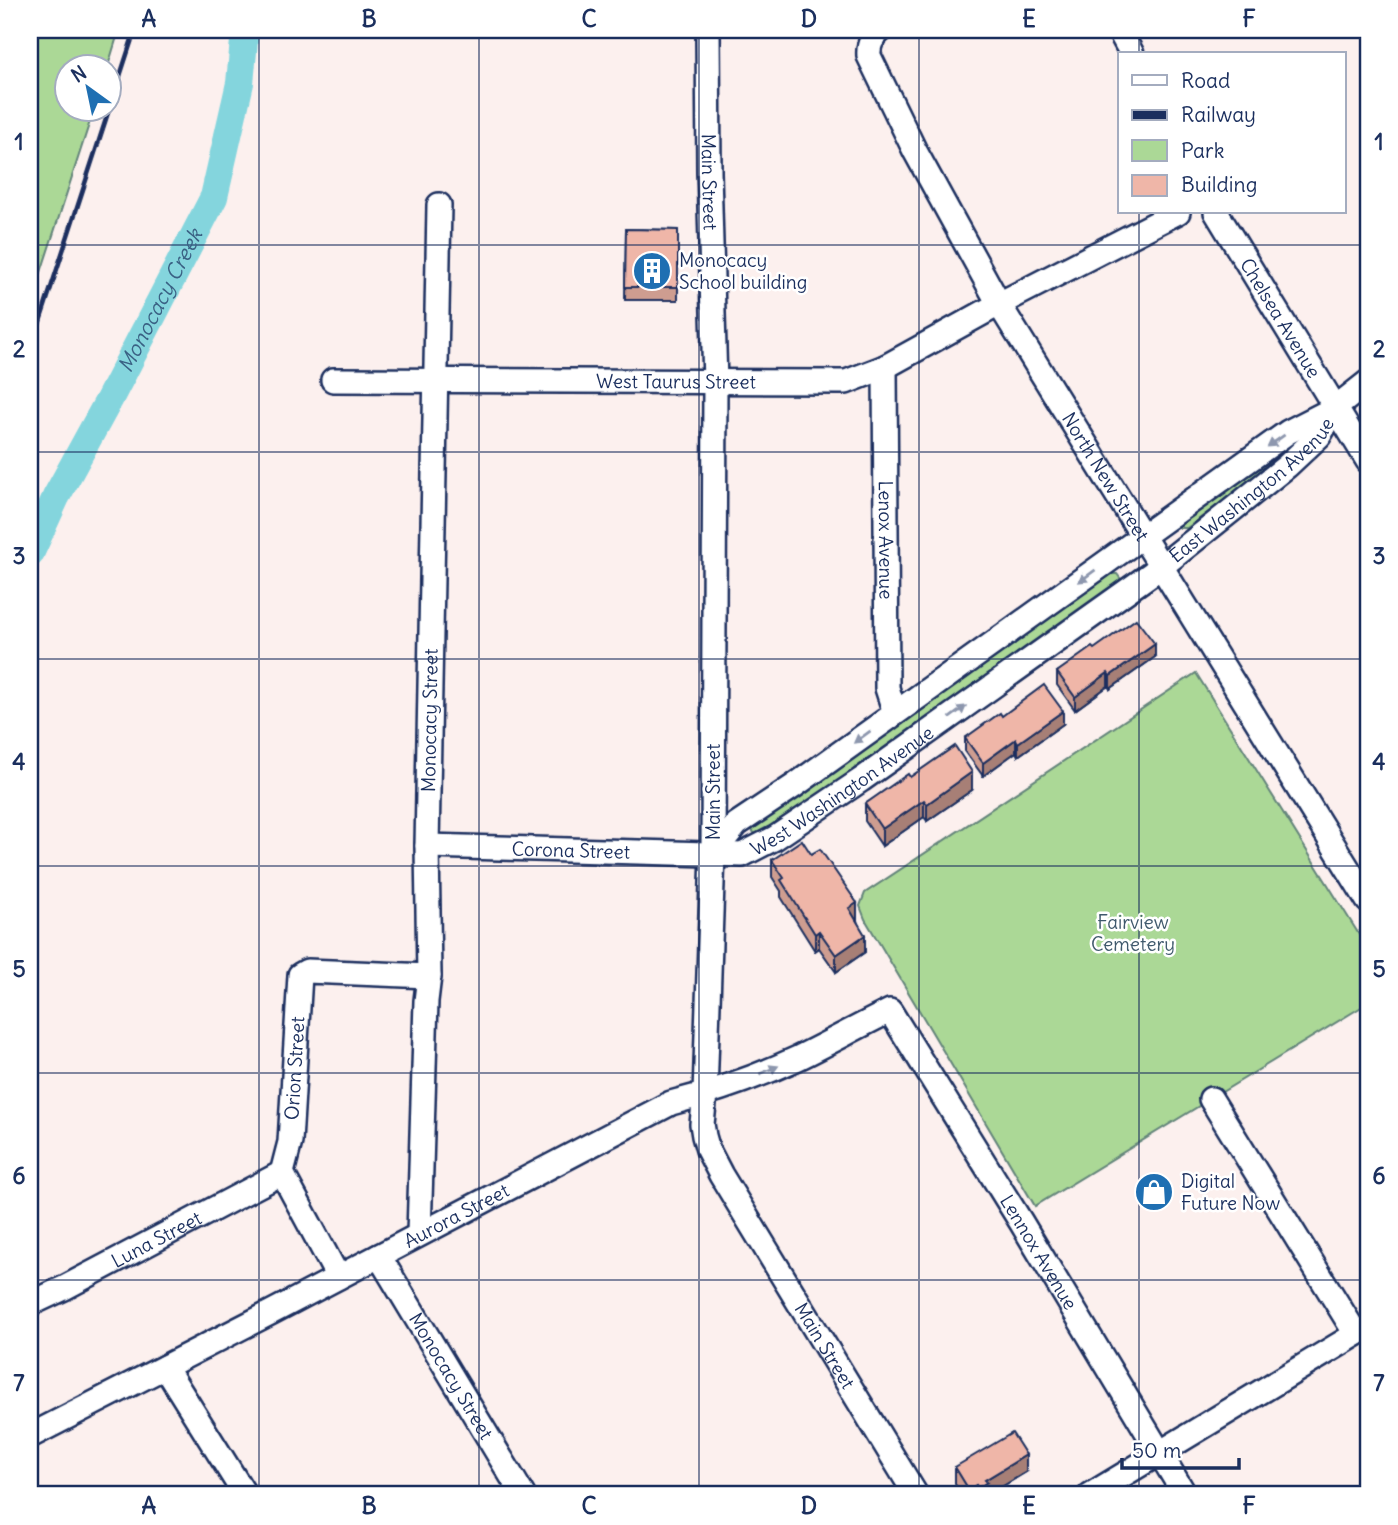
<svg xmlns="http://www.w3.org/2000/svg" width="1398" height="1525" viewBox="0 0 1398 1525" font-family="Delius,sans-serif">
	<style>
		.green { fill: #abd896; stroke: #63847a; stroke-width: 2 }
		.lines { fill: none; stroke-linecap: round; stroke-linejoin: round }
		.river { stroke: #84d5dd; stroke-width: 28 }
		.minor-casing { stroke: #1b2f5e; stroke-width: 28 }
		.minor { stroke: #fff; stroke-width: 23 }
		.rail { stroke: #1b2f5e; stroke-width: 4.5 }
		.wall { fill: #ce9d90; stroke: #1b2f5e; stroke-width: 2 }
		.shaded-wall { fill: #a77f76; stroke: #1b2f5e; stroke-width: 2 }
		.building { fill: #efb6a8; stroke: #1b2f5e; stroke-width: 2 }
		.oneway { fill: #8d97ae }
		.grid { fill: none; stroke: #1b2f5e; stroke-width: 2; stroke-opacity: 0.55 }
		.labels { text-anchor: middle; stroke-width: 5; stroke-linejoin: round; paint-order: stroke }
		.street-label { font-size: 19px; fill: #1b2f5e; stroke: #fff }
		.poi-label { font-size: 19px; fill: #1b2f5e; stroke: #fff; text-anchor: start }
		.park-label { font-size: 19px; fill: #3f596c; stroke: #fff }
		.water-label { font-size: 21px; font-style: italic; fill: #3a6184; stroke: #fff }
		.neatline { fill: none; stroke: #1b2f5e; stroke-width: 2.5 }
		.grid-label { font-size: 23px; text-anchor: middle; font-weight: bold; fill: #1b2f5e }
	</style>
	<rect width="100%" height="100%" fill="#fcf0ee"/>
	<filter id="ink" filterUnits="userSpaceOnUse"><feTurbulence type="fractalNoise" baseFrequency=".0143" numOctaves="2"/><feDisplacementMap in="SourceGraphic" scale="14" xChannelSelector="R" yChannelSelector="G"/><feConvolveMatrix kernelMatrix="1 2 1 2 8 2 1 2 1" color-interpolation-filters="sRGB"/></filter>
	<g filter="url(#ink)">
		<g class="green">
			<polygon points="30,30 119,30 108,66 66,66 66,108 94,109 30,306"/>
			<polygon points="1305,431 1305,440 1187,528 1180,528 1176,523"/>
			<polygon points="1110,574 1117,574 1120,578 1118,585 920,728 768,830 755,834 752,830 754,824 761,819 856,756"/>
			<polygon points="1196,673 1368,949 1368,1003 1035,1206 865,919 860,906 865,893"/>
		</g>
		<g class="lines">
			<path class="river" id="s1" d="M30,554L56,497L110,398L214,197L240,83L245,30"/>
			<defs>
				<g id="minor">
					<path id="s2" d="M708,30L709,172L715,383L713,853L705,1094L702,1124L704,1136L708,1150L721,1175L916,1495"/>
					<path id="s3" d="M881,30C872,38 868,44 869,56L915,151L999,304L1368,901"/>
					<polyline points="1119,30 1132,54"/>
					<path id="s4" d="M1216,212L1368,461"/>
					<path id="s5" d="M885,367L887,688L895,713"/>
					<path id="s6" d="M333,380L846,382L885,367L999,304L1178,212"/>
					<path id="s7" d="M427,846L742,855L775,838L861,780L1162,566L1287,466L1319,436L1335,408"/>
					<polyline points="713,853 737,824 794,786 1288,432 1335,408 1368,382"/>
					<polyline points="1211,1099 1356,1334"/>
					<path id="s8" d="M419,1234L426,1001L429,976L427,846L439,205"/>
					<path id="s9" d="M379,1256L523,1495"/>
					<path id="s10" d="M338,1277L282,1173L290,1142L300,975L307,971L429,976"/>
					<path id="s11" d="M30,1304L64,1288L282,1173"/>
					<polyline points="165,1367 245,1495"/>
					<path id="s12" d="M30,1436L272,1312L671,1103C714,1092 757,1077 798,1058C829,1043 859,1026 890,1011L1021,1222L1185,1495"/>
					<polyline points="1090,1495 1368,1327"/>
				</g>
			</defs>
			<use href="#minor" class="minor-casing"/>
			<use href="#minor" class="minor"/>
			<polyline class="rail" points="30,352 135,30"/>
		</g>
		<g class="wall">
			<polygon points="626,229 678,230 678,300 625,300"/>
			<polygon points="1094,649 1155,657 1110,689 1108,686 1075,710 1057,685 1057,672"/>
			<polygon points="1002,716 1063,724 1018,756 1016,752 983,776 965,751 965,738"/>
			<polygon points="910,777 972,790 927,821 924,817 882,846 865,821 865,804"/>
			<polygon points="772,860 857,920 865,952 836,972 819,948 815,951 781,897 781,891 772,877"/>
			<polygon points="955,1467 1026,1472 988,1495 961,1495 955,1484"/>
		</g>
		<g class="shaded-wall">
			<polygon points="1155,644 1155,657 1110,689 1110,676"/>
			<polygon points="1108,673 1108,686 1075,710 1075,697"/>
			<polygon points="1063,711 1063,724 1018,756 1018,743"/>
			<polygon points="1016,739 1016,752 983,776 983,763"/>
			<polygon points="972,772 972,790 927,821 927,804"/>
			<polygon points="924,800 924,817 882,846 882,829"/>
			<polygon points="857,903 857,920 849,925 849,908"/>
			<polygon points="819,931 819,948 815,951 815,934"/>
			<polygon points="865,935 865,952 836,972 836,955"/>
			<polygon points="1026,1455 1026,1472 988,1495 978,1495 978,1488 985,1480"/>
			<polygon points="976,1485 976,1495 969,1495 969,1490"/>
		</g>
		<g class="building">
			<polygon points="626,229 678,230 678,287 625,287"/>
			<polygon points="1136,619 1155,644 1110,676 1108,673 1075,697 1057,672 1092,647 1094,649"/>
			<polygon points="1044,685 1063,711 1018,743 1016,739 983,763 965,738 1000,713 1002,716"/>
			<polygon points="955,746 972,772 927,804 924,800 882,829 865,804 908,774 910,777"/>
			<polygon points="802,840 811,854 820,849 857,903 849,908 865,935 836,955 819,931 815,934 781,880 784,878 772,860"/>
			<polygon points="1012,1433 1026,1455 985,1480 987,1482 978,1488 976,1485 969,1490 955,1467"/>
		</g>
		<defs><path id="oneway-solid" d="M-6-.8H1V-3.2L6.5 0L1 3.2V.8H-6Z" transform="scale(1.75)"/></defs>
		<g class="oneway">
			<use href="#oneway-solid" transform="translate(1276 441) rotate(145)"/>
			<use href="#oneway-solid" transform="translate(1087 576) rotate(144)"/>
			<use href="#oneway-solid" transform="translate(958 712) rotate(-36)"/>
			<use href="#oneway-solid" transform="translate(862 737) rotate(144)"/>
			<use href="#oneway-solid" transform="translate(769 1070) rotate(-23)"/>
		</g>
	</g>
	<path class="grid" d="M259,30V1495M479,30V1495M699,30V1495M919,30V1495M1139,30V54M1139,212V1495M30,245H1368M30,452H1368M30,659H1368M30,866H1368M30,1073H1368M30,1280H1368"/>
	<defs>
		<symbol id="building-disc" viewBox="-11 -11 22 22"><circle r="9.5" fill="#1f6fb2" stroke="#fff"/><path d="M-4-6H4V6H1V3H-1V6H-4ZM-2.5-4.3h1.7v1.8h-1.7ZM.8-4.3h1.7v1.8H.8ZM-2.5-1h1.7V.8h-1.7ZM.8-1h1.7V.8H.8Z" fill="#fff"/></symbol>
		<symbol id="shop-disc" viewBox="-11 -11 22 22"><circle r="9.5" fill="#1f6fb2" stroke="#fff"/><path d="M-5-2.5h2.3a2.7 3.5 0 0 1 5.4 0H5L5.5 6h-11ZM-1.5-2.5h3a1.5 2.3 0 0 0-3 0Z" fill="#fff"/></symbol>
	</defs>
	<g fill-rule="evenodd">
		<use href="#building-disc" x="630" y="249" width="44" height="44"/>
		<use href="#shop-disc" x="1132" y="1170" width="44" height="44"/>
	</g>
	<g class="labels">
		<g class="street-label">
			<text dy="7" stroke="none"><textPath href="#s2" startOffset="152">Main Street</textPath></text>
			<text dy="7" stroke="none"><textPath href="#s4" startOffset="124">Chelsea Avenue</textPath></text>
			<text dy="7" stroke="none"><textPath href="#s6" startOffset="343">West Taurus Street</textPath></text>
			<text dy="7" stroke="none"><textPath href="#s3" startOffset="513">North New Street</textPath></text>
			<text dy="7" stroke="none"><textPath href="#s7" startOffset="943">East Washington Avenue</textPath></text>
			<text dy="7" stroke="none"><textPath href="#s5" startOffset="173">Lenox Avenue</textPath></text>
			<text dy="7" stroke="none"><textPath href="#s8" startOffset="514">Monocacy Street</textPath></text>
			<text dy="7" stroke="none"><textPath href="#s7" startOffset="434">West Washington Avenue</textPath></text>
			<text transform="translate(713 792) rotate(-90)" y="7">Main Street</text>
			<text dy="7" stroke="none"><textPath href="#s7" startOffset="144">Corona Street</textPath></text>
			<text dy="7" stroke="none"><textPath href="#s10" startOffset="224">Orion Street</textPath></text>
			<text dy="7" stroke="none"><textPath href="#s12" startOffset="480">Aurora Street</textPath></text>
			<text dy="7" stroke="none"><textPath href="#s11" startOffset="142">Luna Street</textPath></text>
			<text dy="7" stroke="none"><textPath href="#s12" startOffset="1244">Lennox Avenue</textPath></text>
			<text dy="7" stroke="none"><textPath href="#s2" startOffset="1349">Main Street</textPath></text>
			<text dy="7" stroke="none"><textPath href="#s9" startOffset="140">Monocacy Street</textPath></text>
		</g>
		<g class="poi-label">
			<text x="679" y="267">Monocacy<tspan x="679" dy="22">School building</tspan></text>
			<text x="1181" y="1188">Digital<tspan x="1181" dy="22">Future Now</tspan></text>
		</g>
		<g class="park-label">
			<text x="1133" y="929">Fairview<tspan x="1133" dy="22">Cemetery</tspan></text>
		</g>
		<g class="water-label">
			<text dy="7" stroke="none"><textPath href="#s1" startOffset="285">Monocacy Creek</textPath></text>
		</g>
	</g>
	<rect width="1398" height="1525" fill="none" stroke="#fff" stroke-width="77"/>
	<rect x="1118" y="52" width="228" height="161" fill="#ffffff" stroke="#a4acbf" stroke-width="2"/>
	<rect x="1132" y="75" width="35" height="10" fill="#ffffff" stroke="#a4acbf" stroke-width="2"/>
	<text x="1181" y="88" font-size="21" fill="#1b2f5e">Road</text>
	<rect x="1132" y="110" width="35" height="10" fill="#1b2f5e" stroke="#a4acbf" stroke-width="2"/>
	<text x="1181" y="122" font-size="21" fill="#1b2f5e">Railway</text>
	<rect x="1132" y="140" width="35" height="21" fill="#abd896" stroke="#a4acbf" stroke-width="2"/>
	<text x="1181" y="158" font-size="21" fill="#1b2f5e">Park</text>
	<rect x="1132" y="175" width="35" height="21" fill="#efb6a8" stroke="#a4acbf" stroke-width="2"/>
	<text x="1181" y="192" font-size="21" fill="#1b2f5e">Building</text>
	<g transform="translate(88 88) rotate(327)"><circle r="33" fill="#ffffff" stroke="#a4acbf" stroke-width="2"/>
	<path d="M0-5L12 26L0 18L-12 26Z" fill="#1f6fb2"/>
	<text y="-10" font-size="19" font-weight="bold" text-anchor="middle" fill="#1b2f5e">N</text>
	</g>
	<path d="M1122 1458v10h117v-10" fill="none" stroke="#1b2f5e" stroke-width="3.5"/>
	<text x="1132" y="1458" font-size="21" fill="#1b2f5e" stroke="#ffffff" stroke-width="5" paint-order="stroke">50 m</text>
	<rect x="38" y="38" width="1322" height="1448" class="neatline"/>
	<g class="grid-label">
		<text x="149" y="27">A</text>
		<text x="369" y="27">B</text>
		<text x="589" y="27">C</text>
		<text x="809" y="27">D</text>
		<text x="1029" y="27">E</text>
		<text x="1249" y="27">F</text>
		<text x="19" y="150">1</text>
		<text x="1379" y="150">1</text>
		<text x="19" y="357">2</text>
		<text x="1379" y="357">2</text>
		<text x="19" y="564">3</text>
		<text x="1379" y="564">3</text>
		<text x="19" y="770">4</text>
		<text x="1379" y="770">4</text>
		<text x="19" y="977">5</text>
		<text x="1379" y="977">5</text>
		<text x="19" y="1184">6</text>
		<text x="1379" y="1184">6</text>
		<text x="19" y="1391">7</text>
		<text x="1379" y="1391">7</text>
		<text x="149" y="1514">A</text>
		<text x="369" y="1514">B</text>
		<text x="589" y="1514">C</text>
		<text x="809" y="1514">D</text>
		<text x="1029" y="1514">E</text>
		<text x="1249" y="1514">F</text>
	</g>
</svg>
